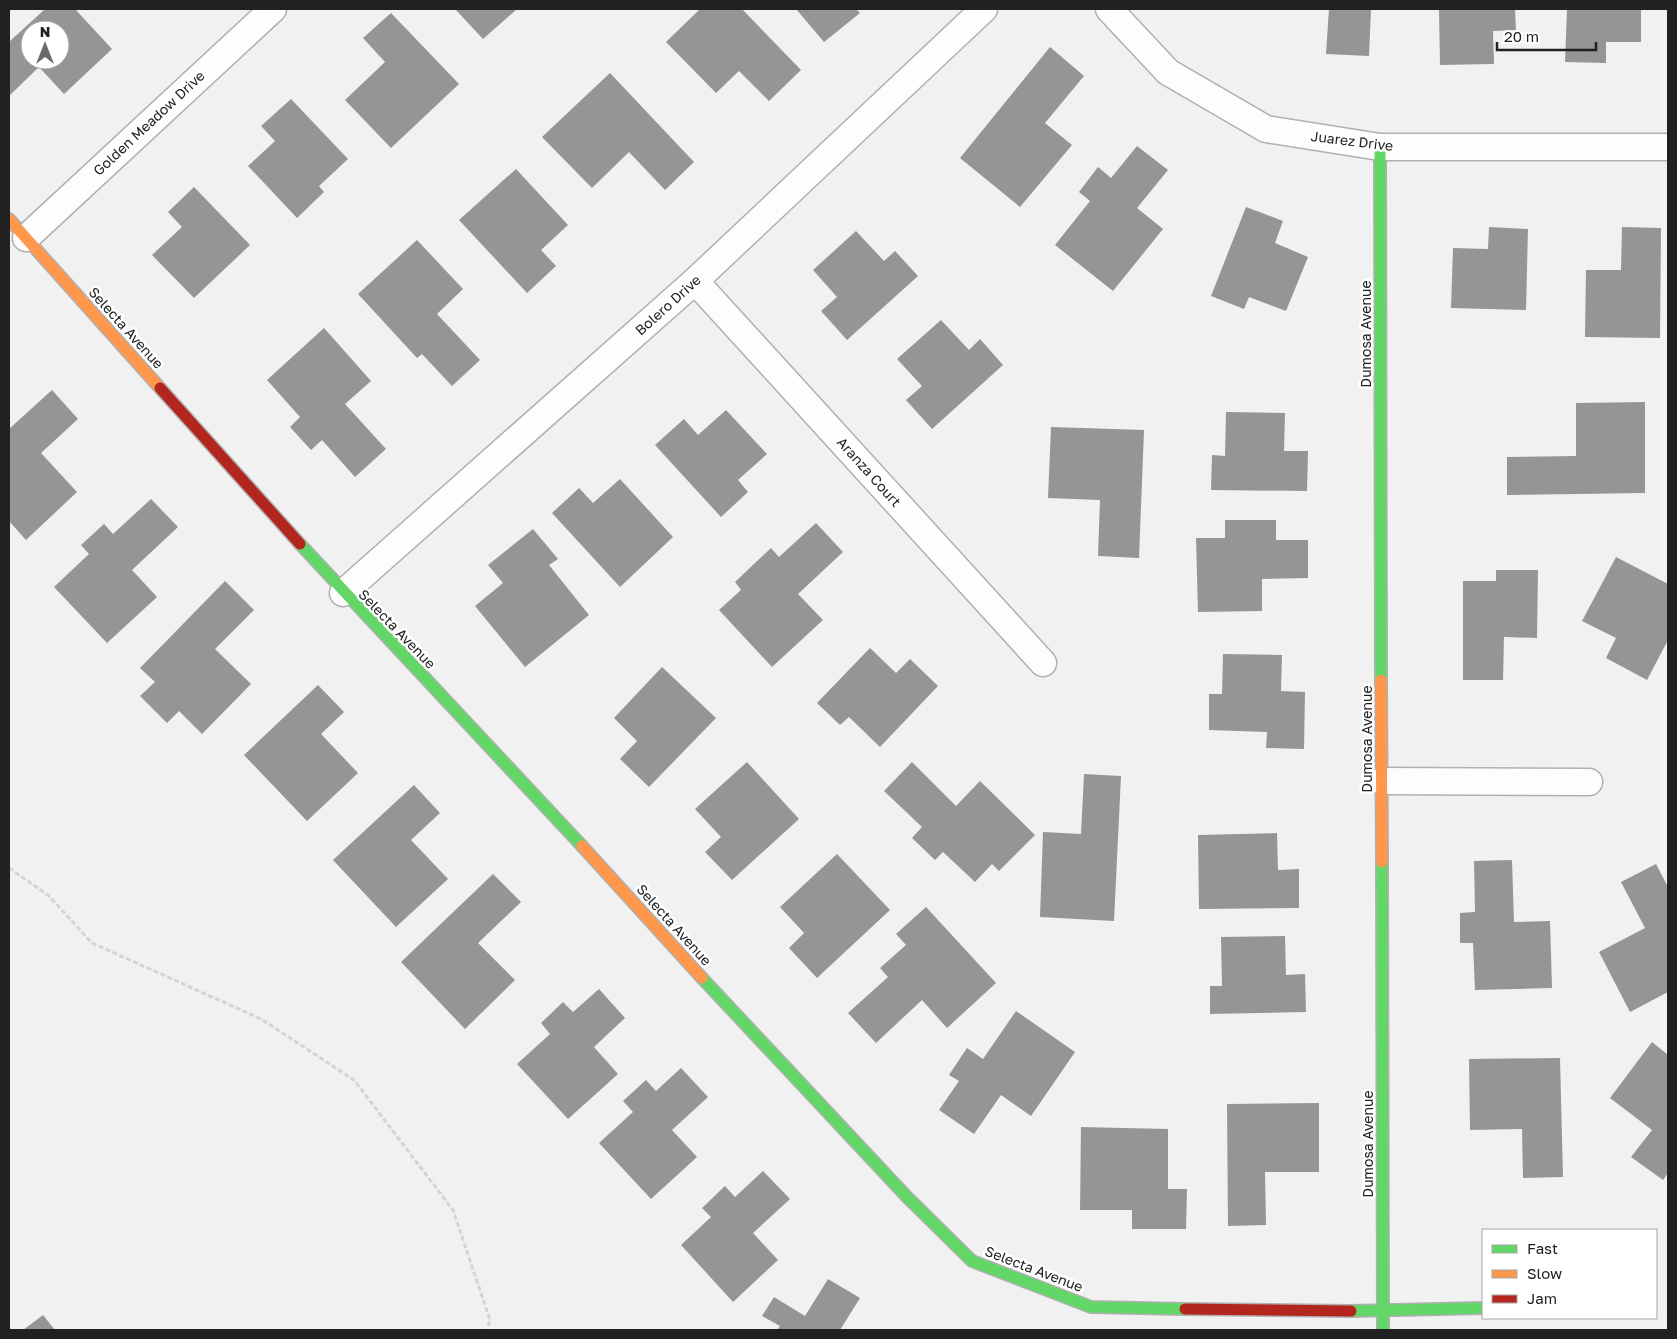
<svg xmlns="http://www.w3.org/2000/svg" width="1677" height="1339" viewBox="0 0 1677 1339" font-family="'Golos Text',sans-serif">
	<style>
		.building { fill: #959596; fill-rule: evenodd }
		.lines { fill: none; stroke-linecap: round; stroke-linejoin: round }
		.street-casing { stroke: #b0b0b1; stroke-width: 29 }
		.fast-casing { stroke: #b0b0b1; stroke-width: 14 }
		.slow-casing { stroke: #b0b0b1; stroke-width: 14 }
		.jam-casing { stroke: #b0b0b1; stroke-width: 14 }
		.path { stroke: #d4d4d4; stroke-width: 3; stroke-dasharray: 5 2.5; stroke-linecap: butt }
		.street { stroke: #fdfdfd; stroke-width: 26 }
		.fast { stroke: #63d668; stroke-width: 11 }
		.slow { stroke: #ff974d; stroke-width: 11 }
		.jam { stroke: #b3261e; stroke-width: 11 }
		.labels { text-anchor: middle; stroke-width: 5; stroke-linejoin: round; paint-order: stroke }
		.street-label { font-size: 14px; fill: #212121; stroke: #fff }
	</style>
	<rect width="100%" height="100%" fill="#f1f1f2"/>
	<g class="building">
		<path d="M45,9H75L112,49L64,94L39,67L9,96V42ZM30,30H60V60H30Z"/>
		<polygon points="455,9 517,9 483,39"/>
		<polygon points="700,9 742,9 801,70 769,101 739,71 716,93 666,42"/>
		<polygon points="796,9 856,9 860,13 824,42"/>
		<polygon points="1329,9 1371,9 1369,56 1326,54"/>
		<polygon points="1439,9 1515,9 1516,30 1493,31 1494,64 1440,65"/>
		<polygon points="1567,9 1641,9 1641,42 1606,42 1606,63 1565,62"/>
		<polygon points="391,13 459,84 391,148 345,100 385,62 363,38"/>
		<polygon points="1050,47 1084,76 1045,123 1072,145 1020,207 960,158"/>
		<polygon points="610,73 694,162 665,190 629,152 592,188 542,137"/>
		<polygon points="291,99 348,159 319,186 324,192 297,218 248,166 275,141 261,126"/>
		<polygon points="1137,146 1168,170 1137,208 1163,229 1113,291 1055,245 1090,201 1079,192 1098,167 1111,178"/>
		<polygon points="516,169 568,225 541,250 556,266 527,293 459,220"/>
		<polygon points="194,187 250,245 194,298 152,255 182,227 168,212"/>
		<polygon points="1246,207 1283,221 1275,243 1308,257 1286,311 1249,297 1244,309 1211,296"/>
		<polygon points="1489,227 1528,229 1526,310 1451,308 1453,248 1488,249"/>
		<polygon points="1622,227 1661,228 1660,338 1585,337 1586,270 1621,270"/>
		<polygon points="856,231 884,261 895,251 918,276 847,340 821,311 837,297 813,270"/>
		<polygon points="417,240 463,289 437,314 480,360 452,386 422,354 417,358 358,294"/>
		<polygon points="941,320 969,350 980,339 1003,365 932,429 906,400 922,386 897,359"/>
		<polygon points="324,328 371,381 345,404 386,449 355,477 322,440 311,450 290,427 300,417 267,380"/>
		<polygon points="52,390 78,419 41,453 77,492 26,540 9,521 9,429"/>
		<polygon points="1645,402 1645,493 1507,495 1507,457 1576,456 1576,403"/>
		<polygon points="726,410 767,454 738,480 748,492 721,517 655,445 684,419 698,435"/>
		<polygon points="1226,412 1285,413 1284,451 1308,451 1307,491 1211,490 1212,455 1225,456"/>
		<polygon points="1051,427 1144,430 1139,558 1098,556 1100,500 1048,498"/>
		<polygon points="620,479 673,537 620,587 552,513 579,488 593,503"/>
		<polygon points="151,499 178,527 132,570 157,597 107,643 54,587 89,554 81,545 104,524 113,534"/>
		<polygon points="1225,520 1276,520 1276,540 1308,540 1308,578 1262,579 1262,611 1198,612 1196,538 1225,538"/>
		<polygon points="816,523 843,552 798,594 823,620 772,667 719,610 741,590 735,582 771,548 779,557"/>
		<polygon points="533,529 558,559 549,565 589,615 525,667 475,606 503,583 488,565"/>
		<polygon points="1616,557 1668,584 1668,640 1647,680 1606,658 1616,638 1582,621"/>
		<polygon points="1496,570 1538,570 1537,638 1504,637 1503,680 1463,680 1463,581 1496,581"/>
		<polygon points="225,581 254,610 215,649 251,684 202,734 179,711 167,723 140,696 155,682 140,668"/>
		<polygon points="870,648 896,673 910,659 938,686 880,747 849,717 840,725 817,703"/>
		<polygon points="1223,654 1282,655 1281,691 1305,692 1304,749 1266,748 1267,732 1209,730 1209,694 1222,694"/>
		<polygon points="662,667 716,718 649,787 620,759 637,741 614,718"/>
		<polygon points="318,685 344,712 321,734 358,773 307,821 244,755"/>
		<polygon points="747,762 799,819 732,880 705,852 721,837 695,809"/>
		<polygon points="912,762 956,806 980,781 1035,835 999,871 992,864 975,882 943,852 935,860 912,838 922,827 884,791"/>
		<polygon points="1084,774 1121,776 1114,921 1040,917 1043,832 1081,834"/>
		<polygon points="414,785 440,813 411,840 448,879 396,927 333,860"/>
		<polygon points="1277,833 1278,870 1299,869 1299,908 1199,909 1198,835"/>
		<polygon points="837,854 890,910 817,978 789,948 804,933 780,907"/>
		<polygon points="1512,860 1514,922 1550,921 1552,988 1475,990 1473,943 1460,943 1460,913 1475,912 1474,861"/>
		<polygon points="1656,864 1668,887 1668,992 1630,1012 1599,952 1645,928 1621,882"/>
		<polygon points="493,874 521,902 478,943 515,980 465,1029 401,962"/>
		<polygon points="926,907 996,983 947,1028 922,1000 876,1043 848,1013 888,977 880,968 906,945 896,934"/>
		<polygon points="1285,936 1286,975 1305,974 1306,1012 1210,1014 1210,986 1222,986 1221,937"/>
		<polygon points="599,989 625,1018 594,1047 618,1074 568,1119 517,1064 550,1034 541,1023 563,1002 573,1012"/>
		<polygon points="1016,1011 1075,1052 1031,1116 1001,1095 974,1134 939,1110 959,1081 949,1075 967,1048 983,1059"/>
		<polygon points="1652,1042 1668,1055 1668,1173 1663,1180 1631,1157 1652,1130 1610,1098"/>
		<polygon points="1560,1058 1563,1177 1523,1178 1522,1129 1470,1130 1469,1059"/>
		<polygon points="681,1068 708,1097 672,1130 697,1157 651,1199 599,1143 633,1112 623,1101 646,1080 656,1091"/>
		<polygon points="1319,1103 1319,1172 1265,1172 1266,1225 1228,1226 1227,1104"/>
		<polygon points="1081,1127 1168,1129 1168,1189 1187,1189 1186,1229 1132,1229 1132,1210 1080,1210"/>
		<polygon points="763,1171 790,1199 753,1233 778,1260 733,1302 681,1245 711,1217 702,1208 725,1186 735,1197"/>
		<polygon points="828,1279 860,1298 840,1330 777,1330 780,1326 762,1316 774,1297 805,1316"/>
		<polygon points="43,1315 55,1330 23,1330"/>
	</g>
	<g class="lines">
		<defs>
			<g id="street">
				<polyline points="1109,9 1168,72 1266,129 1380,147 1668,147"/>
				<polyline points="26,238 273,9"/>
				<polyline points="695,281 1043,663"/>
				<polyline points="343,593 695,281 984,9"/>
				<polyline points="1382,781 1589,782"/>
			</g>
			<g id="fast">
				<polyline points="1380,147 1381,680"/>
				<polyline points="300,544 582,846"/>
				<polyline points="1382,862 1383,1330"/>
				<polyline points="702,978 907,1197 972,1261 1091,1307 1185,1309"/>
				<polyline points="1351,1311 1483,1308"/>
			</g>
			<g id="slow">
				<polyline points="9,219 160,388"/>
				<polyline points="1381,680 1382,862"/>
				<polyline points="582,846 702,978"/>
			</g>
			<g id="jam">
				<polyline points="160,388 300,544"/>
				<polyline points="1185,1309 1351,1311"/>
			</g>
		</defs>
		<use href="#street" class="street-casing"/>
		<use href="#fast" class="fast-casing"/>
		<use href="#slow" class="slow-casing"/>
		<use href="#jam" class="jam-casing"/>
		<polyline class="path" points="9,868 48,895 92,943 261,1019 354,1080 453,1210 490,1320 487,1330"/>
		<use href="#street" class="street"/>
		<use href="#fast" class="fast"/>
		<use href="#slow" class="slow"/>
		<use href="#jam" class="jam"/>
	</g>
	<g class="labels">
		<g class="street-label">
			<text transform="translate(149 123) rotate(-43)" y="5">Golden Meadow Drive</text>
			<text transform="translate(1352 141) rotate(7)" y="5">Juarez Drive</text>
			<text transform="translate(668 305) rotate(-42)" y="5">Bolero Drive</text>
			<text transform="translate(126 328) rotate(48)" y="5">Selecta Avenue</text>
			<text transform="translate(1366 334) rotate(-90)" y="5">Dumosa Avenue</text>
			<text transform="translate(869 472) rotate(48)" y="5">Aranza Court</text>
			<text transform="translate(397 629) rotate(46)" y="5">Selecta Avenue</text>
			<text transform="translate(1367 739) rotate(-90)" y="5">Dumosa Avenue</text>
			<text transform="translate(674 925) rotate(48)" y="5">Selecta Avenue</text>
			<text transform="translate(1368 1144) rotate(-90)" y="5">Dumosa Avenue</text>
			<text transform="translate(1034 1269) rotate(21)" y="5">Selecta Avenue</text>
		</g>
	</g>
	<rect width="1677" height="1339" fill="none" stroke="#212121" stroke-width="20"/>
	<rect x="1482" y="1229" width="175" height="90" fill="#ffffff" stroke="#a6a6a6"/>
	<rect x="1492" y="1245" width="25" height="8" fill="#63d668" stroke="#a6a6a6"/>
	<text x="1527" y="1254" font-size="15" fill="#212121">Fast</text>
	<rect x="1492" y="1270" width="25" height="8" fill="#ff974d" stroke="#a6a6a6"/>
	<text x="1527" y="1279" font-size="15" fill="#212121">Slow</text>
	<rect x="1492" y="1295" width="25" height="8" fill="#b3261e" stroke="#a6a6a6"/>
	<text x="1527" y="1304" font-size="15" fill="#212121">Jam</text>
	<g transform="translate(45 45)"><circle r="24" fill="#ffffff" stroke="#a6a6a6"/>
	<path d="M0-4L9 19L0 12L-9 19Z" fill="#6a6a6a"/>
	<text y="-8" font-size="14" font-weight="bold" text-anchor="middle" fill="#212121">N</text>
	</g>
	<path d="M1497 42v8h99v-8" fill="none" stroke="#212121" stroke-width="2.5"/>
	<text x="1504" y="42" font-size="15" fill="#212121" stroke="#ffffff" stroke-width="4" paint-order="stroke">20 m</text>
</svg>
